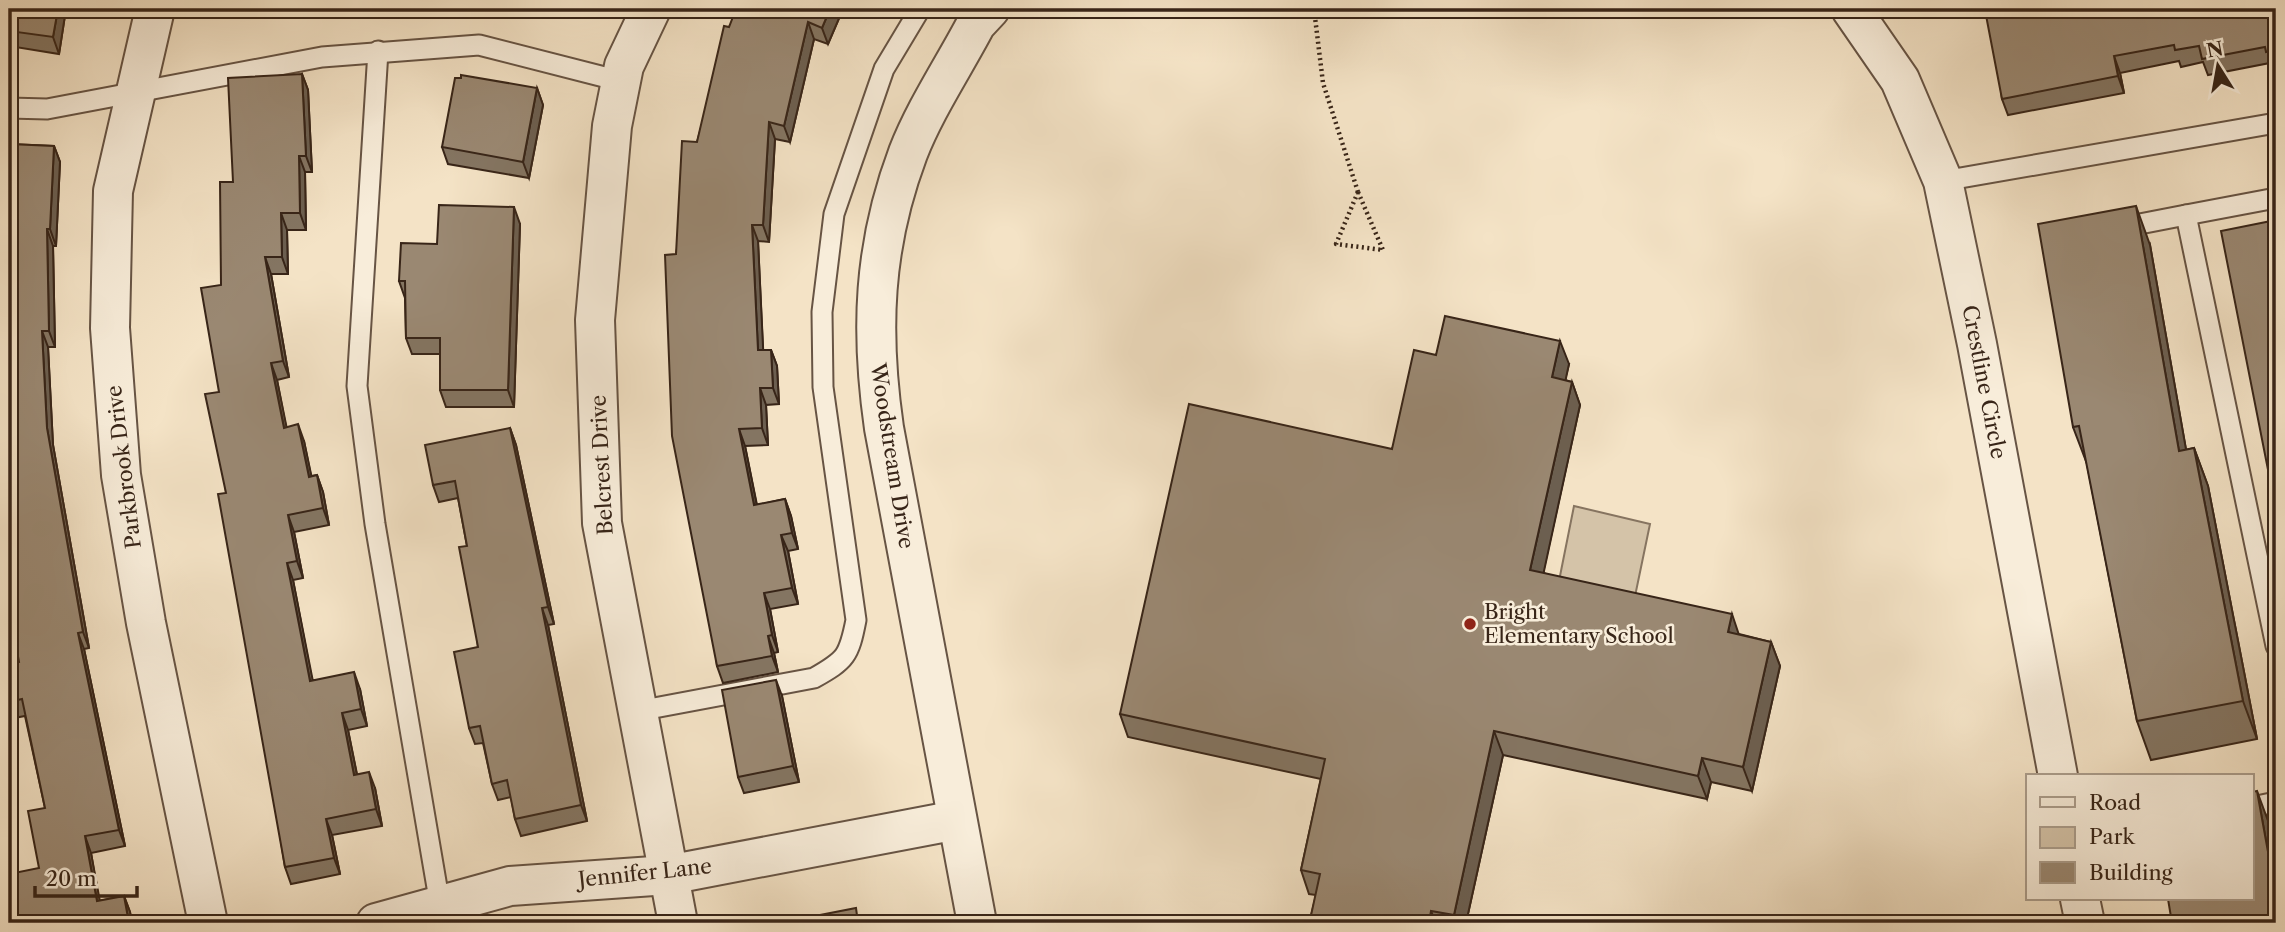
<svg xmlns="http://www.w3.org/2000/svg" width="2285" height="932" viewBox="0 0 2285 932" font-family="'Libre Caslon Text',serif">
	<style>
		.green { fill: #d4c3a8; stroke: #867460; stroke-width: 2 }
		.lines { fill: none; stroke-linecap: round; stroke-linejoin: round }
		.service-casing { stroke: #675444; stroke-width: 23 }
		.minor-casing { stroke: #675444; stroke-width: 42 }
		.tertiary-casing { stroke: #675444; stroke-width: 42 }
		.path { stroke: #382518; stroke-width: 4.5; stroke-dasharray: 2 3.5; stroke-linecap: butt }
		.service { stroke: #f8edda; stroke-width: 19 }
		.minor { stroke: #f8edda; stroke-width: 38 }
		.tertiary { stroke: #f8edda; stroke-width: 38 }
		.wall { fill: #847562; stroke: #382518; stroke-width: 2 }
		.shaded-wall { fill: #6c5f50; stroke: #382518; stroke-width: 2 }
		.building { fill: #9a8872; stroke: #382518; stroke-width: 2 }
		.poi-dot { fill: #8f2418; stroke: #f8edda; stroke-width: 2.5 }
		.labels { text-anchor: middle; stroke-width: 5; stroke-linejoin: round; paint-order: stroke }
		.street-label { font-size: 21px; fill: #382518; stroke: #f8edda }
		.poi-label { font-size: 21px; fill: #382518; stroke: #f8edda; text-anchor: start }
	</style>
	<rect width="100%" height="100%" fill="#f4e3c6"/>
	<filter id="stains"><feTurbulence type="fractalNoise" baseFrequency=".00286" numOctaves="4"/><feColorMatrix values="0 0 0 0 .2 0 0 0 0 .09 0 0 0 0 .02 0 0 0 .5 -.17"/></filter>
	<radialGradient id="worn" r=".72"><stop offset=".6" stop-color="#630" stop-opacity="0"/><stop offset="1" stop-color="#630" stop-opacity=".3"/></radialGradient>
	<polygon class="green" points="1574,506 1650,524 1634,601 1558,586"/>
	<g class="lines">
		<defs>
			<g id="service">
				<polyline points="378,51 357,386 375,524 440,905"/>
				<polyline points="9,108 47,109 322,57 479,45 620,81"/>
				<polyline points="1943,181 2276,123"/>
				<polyline points="2276,198 2186,215 2276,646"/>
				<polyline points="2119,228 2186,215"/>
				<path d="M638,711L814,678C846,660 849,656 856,620L823,387L822,312L834,214L884,69L920,9"/>
				<polyline points="2252,807 2276,802"/>
			</g>
			<g id="minor">
				<polyline points="155,9 113,191 110,328 121,475 146,623 208,923"/>
				<polyline points="651,9 624,66 612,126 595,320 602,523 678,923"/>
				<polyline points="376,923 510,886 668,875 957,820"/>
			</g>
			<g id="tertiary">
				<polyline points="1851,9 1900,80 1943,181 1977,344 2058,776"/>
				<polyline points="2080,899 2085,923"/>
				<path d="M977,923L884,428C870,331 873,246 908,153C925,109 954,66 976,24L990,9"/>
			</g>
		</defs>
		<use href="#service" class="service-casing"/>
		<use href="#minor" class="minor-casing"/>
		<use href="#tertiary" class="tertiary-casing"/>
		<g class="path">
			<polyline points="1314,9 1323,83 1358,192"/>
			<polygon points="1358,192 1383,250 1336,244"/>
		</g>
		<use href="#service" class="service"/>
		<use href="#minor" class="minor"/>
		<use href="#tertiary" class="tertiary"/>
	</g>
	<g class="wall">
		<polygon points="9,9 66,9 59,54 9,46"/>
		<polygon points="843,9 828,44 814,39 790,142 775,139 769,242 758,241 763,350 771,350 777,366 779,404 766,405 768,445 745,446 757,505 785,499 791,516 798,549 788,551 798,604 770,609 778,652 774,653 778,672 723,683 717,666 676,254 697,142 729,27"/>
		<polygon points="1991,9 2276,9 2276,68 2272,69 2270,63 2208,75 2203,62 2181,67 2179,61 2120,73 2124,93 2008,115 2002,99"/>
		<polygon points="302,74 308,90 312,172 305,172 306,230 287,230 288,274 271,274 289,377 277,380 286,427 304,441 311,476 317,475 323,492 329,525 294,532 303,578 293,580 312,680 360,689 367,726 348,730 357,774 375,788 382,826 332,835 340,874 291,884 285,867 226,493 219,392 221,285 233,182"/>
		<polygon points="537,88 543,105 529,178 448,164 442,147"/>
		<polygon points="9,144 54,146 60,162 56,246 53,246 55,347 48,347 53,445 89,648 84,649 125,846 91,853 99,901 124,896 130,912 132,923 39,868 45,808 25,716 9,719 9,664 19,662 10,616 9,616"/>
		<polygon points="520,224 514,407 446,407 440,390 440,354 412,354 406,338 405,298 399,281 437,244"/>
		<polygon points="2150,245 2186,450 2194,448 2208,486 2257,739 2151,760 2137,721 2087,464 2073,427"/>
		<polygon points="1436,355 1569,364 1565,380 1572,382 1580,405 1543,573 1739,634 1771,642 1780,666 1752,791 1711,782 1707,799 1503,755 1466,923 1311,923 1310,920 1316,895 1309,894 1301,870 1321,779 1128,737 1120,714 1392,449"/>
		<polygon points="510,428 516,445 554,624 548,625 587,821 521,836 515,819 511,797 498,800 492,784 483,743 475,744 469,728 478,647 467,546 458,498 439,502 433,485"/>
		<polygon points="2276,489 2276,502 2272,490"/>
		<polygon points="782,696 799,782 744,793 738,777"/>
	</g>
	<g class="shaded-wall">
		<polygon points="58,9 66,9 59,54 53,37"/>
		<polygon points="830,9 843,9 828,44 822,28"/>
		<polygon points="808,22 814,39 790,142 784,126"/>
		<polygon points="2114,56 2120,73 2124,93 2118,76"/>
		<polygon points="302,74 308,90 312,172 306,156"/>
		<polygon points="537,88 543,105 529,178 523,162"/>
		<polygon points="769,122 775,139 769,242 763,225"/>
		<polygon points="54,146 60,162 56,246 50,229"/>
		<polygon points="299,156 305,172 306,230 300,213"/>
		<polygon points="2136,206 2150,245 2193,489 2179,451"/>
		<polygon points="514,207 520,224 514,407 508,390"/>
		<polygon points="281,213 287,230 288,274 282,257"/>
		<polygon points="752,225 758,241 764,367 758,350"/>
		<polygon points="47,229 53,246 55,347 49,331"/>
		<polygon points="265,257 271,274 289,377 283,361"/>
		<polygon points="42,331 48,347 53,445 89,648 83,632 47,428"/>
		<polygon points="1560,341 1569,364 1561,401 1552,377"/>
		<polygon points="771,350 777,366 779,404 773,388"/>
		<polygon points="271,363 277,380 290,444 284,428"/>
		<polygon points="1572,382 1580,405 1539,594 1530,570"/>
		<polygon points="760,388 766,405 768,445 762,428"/>
		<polygon points="298,424 304,441 315,493 309,477"/>
		<polygon points="510,428 516,445 554,624 548,607"/>
		<polygon points="739,429 745,446 760,522 754,505"/>
		<polygon points="2194,448 2208,486 2257,739 2243,701"/>
		<polygon points="317,475 323,492 329,525 323,508"/>
		<polygon points="785,499 791,516 798,549 792,533"/>
		<polygon points="288,515 294,532 303,578 297,561"/>
		<polygon points="781,535 788,551 798,604 792,588"/>
		<polygon points="287,563 293,580 316,697 310,681"/>
		<polygon points="764,593 770,609 778,652 772,635"/>
		<polygon points="542,608 548,625 587,821 581,805"/>
		<polygon points="1732,614 1740,638 1728,632"/>
		<polygon points="78,633 84,649 125,846 119,830"/>
		<polygon points="768,636 774,653 778,672 772,656"/>
		<polygon points="1771,642 1780,666 1752,791 1743,767"/>
		<polygon points="354,672 360,689 367,726 361,709"/>
		<polygon points="776,680 782,696 799,782 793,766"/>
		<polygon points="342,713 348,730 360,791 354,775"/>
		<polygon points="1494,731 1503,755 1466,923 1456,923 1454,915"/>
		<polygon points="1702,758 1711,782 1707,799 1698,776"/>
		<polygon points="369,772 375,788 382,826 376,809"/>
		<polygon points="2257,791 2271,829 2276,859 2276,896"/>
		<polygon points="326,819 332,835 340,874 334,858"/>
		<polygon points="85,836 91,853 103,918 97,901"/>
		<polygon points="124,896 130,912 132,923 129,923"/>
		<polygon points="1431,911 1436,923 1429,923"/>
	</g>
	<g class="building">
		<polygon points="9,9 58,9 53,37 9,31"/>
		<polygon points="736,9 830,9 822,28 808,22 784,126 769,122 763,225 752,225 758,350 771,350 773,388 760,388 762,428 739,429 754,505 785,499 792,533 781,535 792,588 764,593 772,635 768,636 772,656 717,666 672,436 665,255 676,254 682,141 697,142 724,26 729,27"/>
		<polygon points="1991,9 2276,9 2276,50 2266,52 2265,47 2202,59 2199,46 2175,50 2174,45 2114,56 2118,76 2002,99 1985,10"/>
		<polygon points="302,74 306,156 299,156 300,213 281,213 282,257 265,257 283,361 271,363 284,428 298,424 309,477 317,475 323,508 288,515 297,561 287,563 310,681 354,672 361,709 342,713 354,775 369,772 376,809 326,819 334,858 285,867 218,494 226,493 205,394 219,392 201,288 221,285 220,182 233,182 228,78"/>
		<polygon points="461,75 537,88 523,162 442,147 455,78 461,78"/>
		<polygon points="9,144 54,146 50,229 47,229 49,331 42,331 47,428 83,632 78,633 119,830 85,836 97,901 124,896 129,923 15,923 9,890 9,874 39,868 28,811 45,808 22,699 9,702 9,664 19,662 9,607"/>
		<polygon points="439,205 514,207 508,390 440,390 440,338 406,338 405,281 399,281 401,243 437,244"/>
		<polygon points="2136,206 2179,451 2194,448 2243,701 2137,721 2079,426 2073,427 2038,224"/>
		<polygon points="2276,220 2276,489 2272,490 2221,231"/>
		<polygon points="1445,316 1560,341 1552,377 1572,382 1530,570 1732,614 1728,632 1771,642 1743,767 1702,758 1698,776 1494,731 1454,915 1431,911 1429,923 1324,923 1310,920 1320,874 1301,870 1325,759 1120,714 1189,404 1392,449 1414,350 1436,355"/>
		<polygon points="510,428 548,607 542,608 581,805 515,819 507,780 492,784 480,726 469,728 454,652 478,647 459,547 467,546 455,481 433,485 425,445"/>
		<polygon points="776,680 793,766 738,777 722,690"/>
		<polygon points="2257,791 2276,896 2276,923 2172,923 2168,899 2252,899 2252,792"/>
		<polygon points="856,908 858,923 779,923"/>
	</g>
	<circle class="poi-dot" cx="1470" cy="624" r="7"/>
	<g class="labels">
		<g class="street-label">
			<text transform="translate(1984 382) rotate(79)" y="7">Crestline Circle</text>
			<text transform="translate(892 456) rotate(81)" y="7">Woodstream Drive</text>
			<text transform="translate(602 465) rotate(-93)" y="7">Belcrest Drive</text>
			<text transform="translate(124 467) rotate(-97)" y="7">Parkbrook Drive</text>
			<text transform="translate(645 873) rotate(-6)" y="7">Jennifer Lane</text>
		</g>
		<g class="poi-label">
			<text x="1484" y="619">Bright<tspan x="1484" dy="24">Elementary School</tspan></text>
		</g>
	</g>
	<rect width="2285" height="932" fill="none" stroke="#f4e3c6" stroke-width="35"/>
	<rect x="10" y="10" width="2264" height="911" fill="none" stroke="#382518" stroke-width="3.5"/>
	<rect x="18" y="18" width="2250" height="897" fill="none" stroke="#382518" stroke-width="2"/>
	<rect x="2026" y="774" width="228" height="126" fill="#f8edda" stroke="#ab9d8c" stroke-width="2"/>
	<rect x="2040" y="797" width="35" height="10" fill="#f8edda" stroke="#ab9d8c" stroke-width="2"/>
	<text x="2089" y="810" font-size="21" fill="#382518">Road</text>
	<rect x="2040" y="827" width="35" height="21" fill="#d4c3a8" stroke="#ab9d8c" stroke-width="2"/>
	<text x="2089" y="844" font-size="21" fill="#382518">Park</text>
	<rect x="2040" y="862" width="35" height="21" fill="#9a8872" stroke="#ab9d8c" stroke-width="2"/>
	<text x="2089" y="880" font-size="21" fill="#382518">Building</text>
	<g transform="translate(2218 66) rotate(349)" stroke="#f8edda" stroke-width="5" paint-order="stroke">
	<path d="M0-5L12 26L0 18L-12 26Z" fill="#382518"/>
	<text y="-10" font-size="19" font-weight="bold" text-anchor="middle" fill="#382518">N</text>
	</g>
	<path d="M35 886v10h102v-10" fill="none" stroke="#382518" stroke-width="3.5"/>
	<text x="46" y="886" font-size="21" fill="#382518" stroke="#f8edda" stroke-width="5" paint-order="stroke">20 m</text>
	<rect width="100%" height="100%" filter="url(#stains)"/>
	<rect width="100%" height="100%" fill="url(#worn)"/>
</svg>
